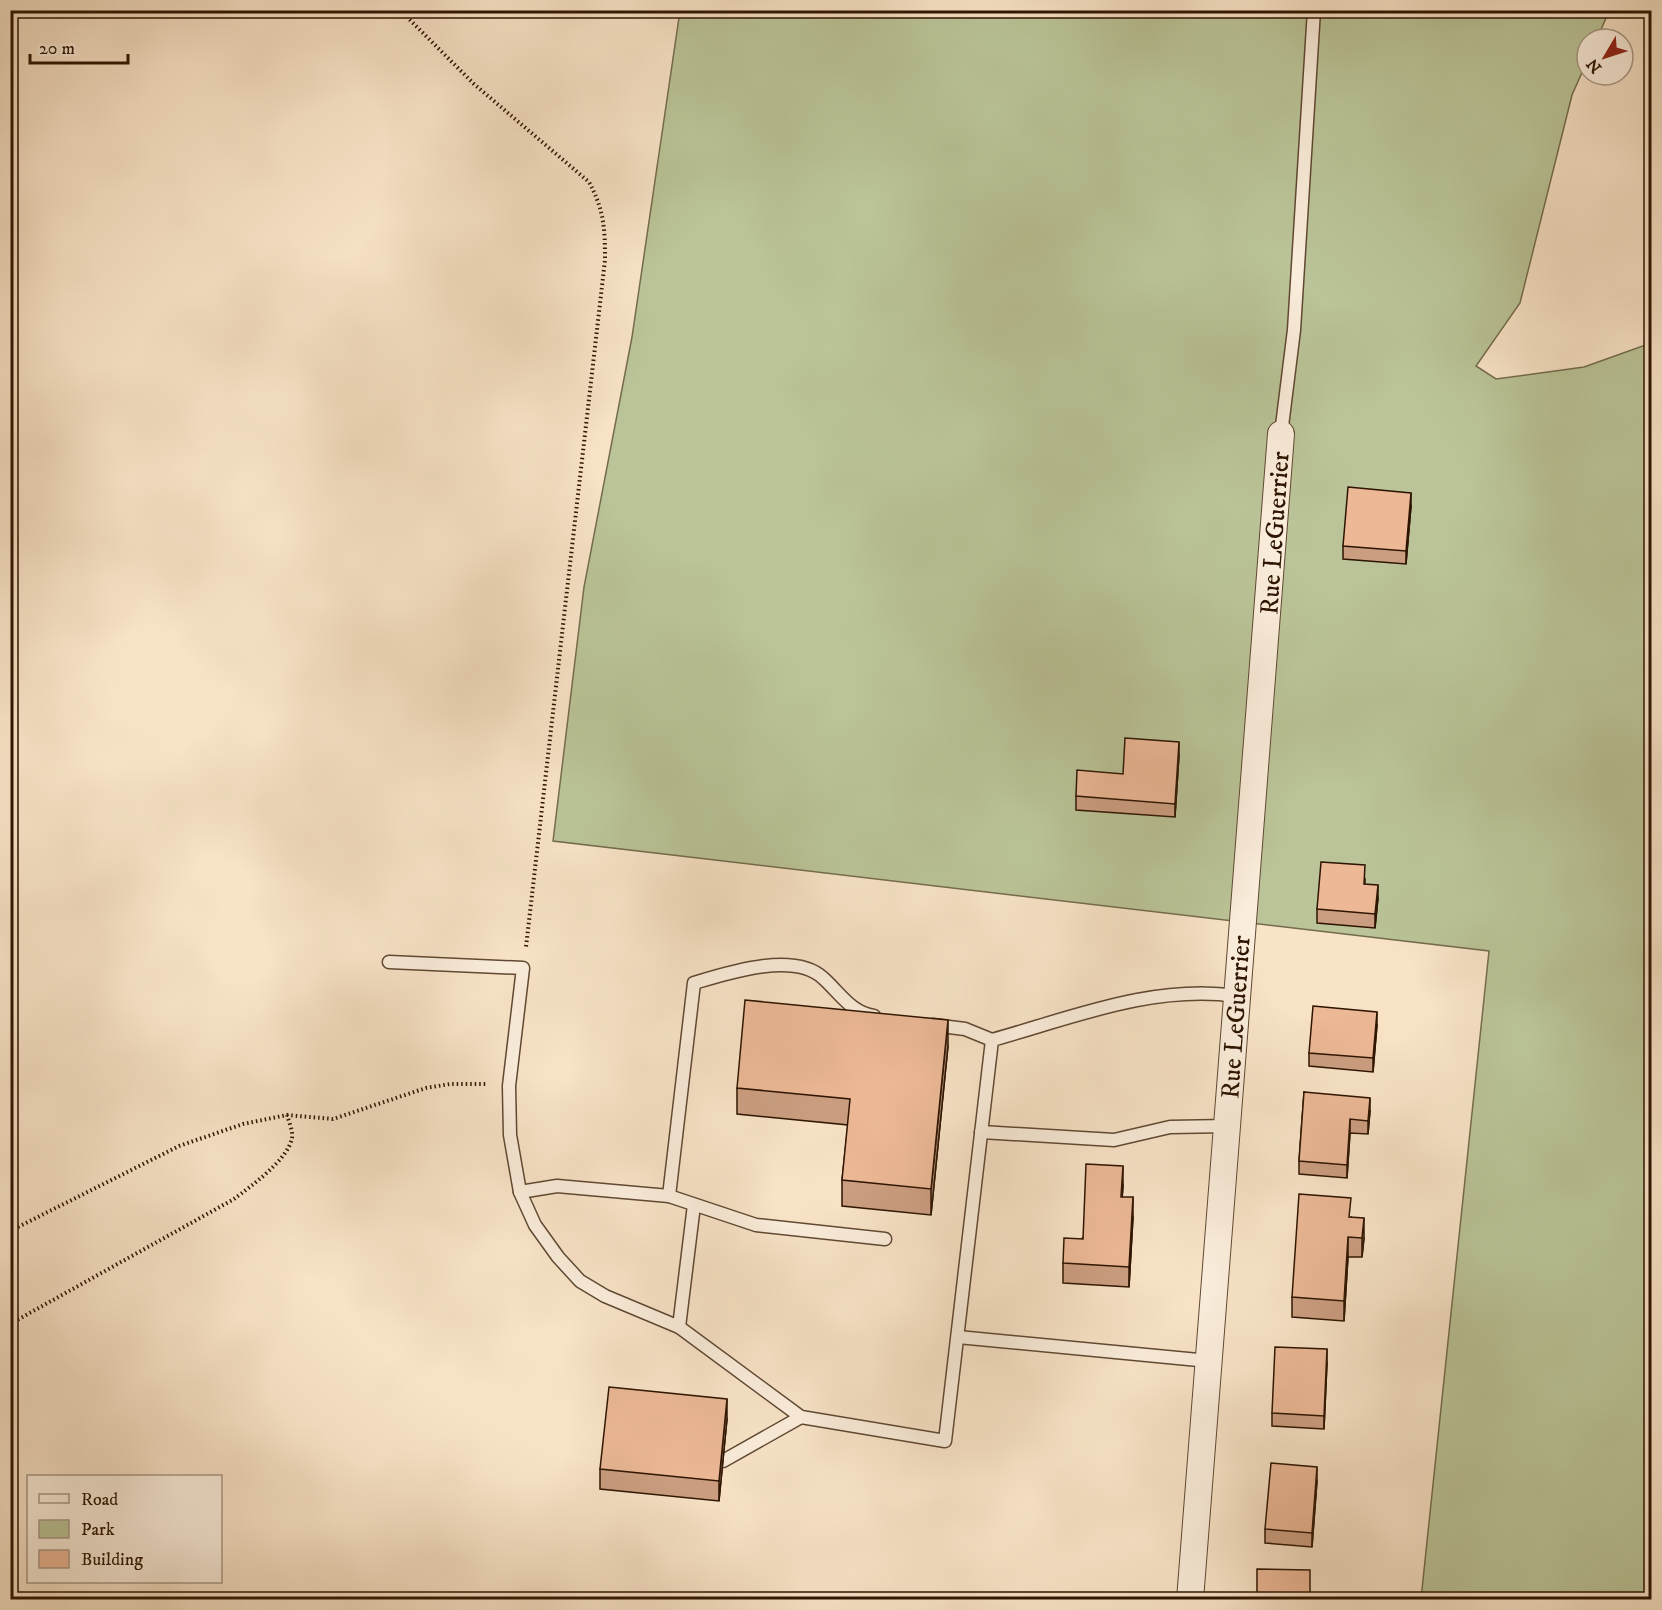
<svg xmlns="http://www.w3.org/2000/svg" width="1662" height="1610" viewBox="0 0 1662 1610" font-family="'IM FELL DW Pica',serif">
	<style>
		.green { fill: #bac498; stroke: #746c4c; stroke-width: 1.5 }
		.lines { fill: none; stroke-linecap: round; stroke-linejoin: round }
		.service-casing { stroke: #604832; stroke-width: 15 }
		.minor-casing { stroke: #604832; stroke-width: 28 }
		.path { stroke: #2e1501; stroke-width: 4; stroke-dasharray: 1.5 3; stroke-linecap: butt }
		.service { stroke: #faeddb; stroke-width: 12 }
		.minor { stroke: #faeddb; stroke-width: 26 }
		.wall { fill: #cb9e81; stroke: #2e1501; stroke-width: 1.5 }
		.shaded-wall { fill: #a58169; stroke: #2e1501; stroke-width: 1.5 }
		.building { fill: #ecb896; stroke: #2e1501; stroke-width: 1.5 }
		.labels { text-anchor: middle; stroke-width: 4.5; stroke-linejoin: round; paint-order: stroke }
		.street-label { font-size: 26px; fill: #2e1501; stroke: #faeddb }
	</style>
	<rect width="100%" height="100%" fill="#f8e3c7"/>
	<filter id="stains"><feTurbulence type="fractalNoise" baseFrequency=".00333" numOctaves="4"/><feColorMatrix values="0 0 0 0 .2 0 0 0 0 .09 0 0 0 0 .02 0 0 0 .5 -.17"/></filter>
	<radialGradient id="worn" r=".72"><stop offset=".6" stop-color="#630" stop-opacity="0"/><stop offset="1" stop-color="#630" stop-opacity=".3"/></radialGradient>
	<polygon class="green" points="680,11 1609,11 1597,39 1587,39 1587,61 1572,95 1520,303 1476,366 1496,379 1584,367 1651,343 1651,1599 1421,1599 1489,951 553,841 584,587 632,337"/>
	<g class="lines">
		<defs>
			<g id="service">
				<polyline points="1281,434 1294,330 1314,10"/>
				<path d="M389,962L523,968L509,1086L510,1135L520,1192L535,1225L558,1257L580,1281L605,1296L679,1327L801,1417L945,1441L992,1040C1071,1018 1154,984 1236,996"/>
				<polyline points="933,1025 965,1029 992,1040"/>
				<polyline points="981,1132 1114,1140 1170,1127 1227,1126"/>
				<path d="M520,1192L557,1186L669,1196L694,983C727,973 794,951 823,978C839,992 851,1013 874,1016"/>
				<polyline points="669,1196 756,1225 885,1239"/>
				<polyline points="679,1327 694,1205"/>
				<polyline points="958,1337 1209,1361"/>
				<polyline points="723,1461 801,1417"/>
			</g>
			<polyline id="minor" points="1190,1600 1281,434"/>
		</defs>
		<use href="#service" class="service-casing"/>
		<use href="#minor" class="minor-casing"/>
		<g class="path">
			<path d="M400,10L474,84L589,182C604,210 605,228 605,260L526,947"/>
			<polyline points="10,1231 179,1146 243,1124 287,1115 333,1119 426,1088 450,1084 487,1084"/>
			<path d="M10,1324L234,1199C251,1186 288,1160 292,1138C293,1131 289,1122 287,1115"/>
		</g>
		<use href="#service" class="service"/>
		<use href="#minor" class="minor"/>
	</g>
	<g class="wall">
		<polygon points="1411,506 1406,564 1343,559 1343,546"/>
		<polygon points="1179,755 1175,817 1076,810 1076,796 1123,774"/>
		<polygon points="1365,879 1365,884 1378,898 1375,928 1317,923 1317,909"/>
		<polygon points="1377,1025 1373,1072 1309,1066 1309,1053"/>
		<polygon points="948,1046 931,1215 842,1206 842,1180 848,1125 737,1114 737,1088"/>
		<polygon points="1304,1092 1370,1111 1368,1134 1350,1133 1347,1178 1299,1174 1299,1161"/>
		<polygon points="1123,1186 1122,1197 1133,1217 1129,1287 1063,1283 1063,1263"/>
		<polygon points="1351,1217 1364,1238 1362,1257 1348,1257 1344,1321 1292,1317 1292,1297"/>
		<polygon points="1327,1363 1324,1429 1272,1426 1272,1413"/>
		<polygon points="727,1419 719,1501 600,1489 600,1469"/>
		<polygon points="1317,1481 1312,1547 1265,1543 1265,1529"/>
	</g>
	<g class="shaded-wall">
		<polygon points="1411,493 1411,506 1406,564 1406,551"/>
		<polygon points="1179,742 1179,755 1175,817 1175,804"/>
		<polygon points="1378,885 1378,898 1375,928 1375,914"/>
		<polygon points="1377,1012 1377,1025 1373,1072 1373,1058"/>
		<polygon points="948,1020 948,1046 931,1215 931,1189"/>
		<polygon points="1370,1098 1370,1111 1368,1134 1368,1121"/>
		<polygon points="1350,1119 1350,1133 1347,1178 1347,1165"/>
		<polygon points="1123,1166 1123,1186 1121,1216 1121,1197"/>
		<polygon points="1133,1197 1133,1217 1129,1287 1129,1267"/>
		<polygon points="1364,1218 1364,1238 1362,1257 1362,1238"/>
		<polygon points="1348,1237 1348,1257 1344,1321 1344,1301"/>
		<polygon points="1327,1349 1327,1363 1324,1429 1324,1416"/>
		<polygon points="727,1399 727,1419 719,1501 719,1481"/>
		<polygon points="1317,1467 1317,1481 1312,1547 1312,1533"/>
	</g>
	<g class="building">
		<polygon points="1348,487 1411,493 1406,551 1343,546"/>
		<polygon points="1125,738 1179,742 1175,804 1076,796 1077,770 1123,774"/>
		<polygon points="1321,862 1365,865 1364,884 1378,885 1375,914 1317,909"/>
		<polygon points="745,1000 948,1020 931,1189 842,1180 850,1099 737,1088"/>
		<polygon points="1313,1006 1377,1012 1373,1058 1309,1053"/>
		<polygon points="1304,1092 1370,1098 1368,1121 1350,1119 1347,1165 1299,1161"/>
		<polygon points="1086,1164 1123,1166 1121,1197 1133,1197 1129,1267 1063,1263 1064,1238 1083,1239"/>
		<polygon points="1299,1194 1351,1198 1349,1217 1364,1218 1362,1238 1348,1237 1344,1301 1292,1297"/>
		<polygon points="1275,1347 1327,1349 1324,1416 1272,1413"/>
		<polygon points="609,1387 727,1399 719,1481 600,1469"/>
		<polygon points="1271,1463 1317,1467 1312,1533 1265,1529"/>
		<polygon points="1257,1569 1310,1570 1310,1599 1257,1599"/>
	</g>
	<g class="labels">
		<g class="street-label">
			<text transform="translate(1274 533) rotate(-86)" y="9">Rue LeGuerrier</text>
			<text transform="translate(1235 1017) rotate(-86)" y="9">Rue LeGuerrier</text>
		</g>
	</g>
	<rect width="1662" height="1610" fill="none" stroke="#f8e3c7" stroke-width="36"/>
	<rect x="12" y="12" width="1638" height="1586" fill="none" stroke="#2e1501" stroke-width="3"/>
	<rect x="18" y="18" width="1626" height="1574" fill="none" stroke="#2e1501" stroke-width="1.5"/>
	<rect x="27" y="1475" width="195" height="108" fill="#faeddb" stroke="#a89784" stroke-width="1.5"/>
	<rect x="39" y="1494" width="30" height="9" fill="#faeddb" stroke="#a89784" stroke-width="1.5"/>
	<text x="81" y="1505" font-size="18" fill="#2e1501">Road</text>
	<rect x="39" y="1520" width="30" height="18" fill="#bac498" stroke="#a89784" stroke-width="1.5"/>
	<text x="81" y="1535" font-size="18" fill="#2e1501">Park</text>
	<rect x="39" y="1550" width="30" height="18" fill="#ecb896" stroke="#a89784" stroke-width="1.5"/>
	<text x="81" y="1565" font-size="18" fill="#2e1501">Building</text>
	<g transform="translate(1605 57) rotate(231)"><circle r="28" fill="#faeddb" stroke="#a89784" stroke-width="1.5"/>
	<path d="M0-4.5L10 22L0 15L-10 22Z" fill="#8f2418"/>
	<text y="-9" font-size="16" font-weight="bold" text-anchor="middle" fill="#2e1501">N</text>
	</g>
	<path d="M30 54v9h98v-9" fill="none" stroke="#2e1501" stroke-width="3"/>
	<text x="39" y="54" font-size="18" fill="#2e1501" stroke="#faeddb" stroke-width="4.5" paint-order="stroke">20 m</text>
	<rect width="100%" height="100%" filter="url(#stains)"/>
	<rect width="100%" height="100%" fill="url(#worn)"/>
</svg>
